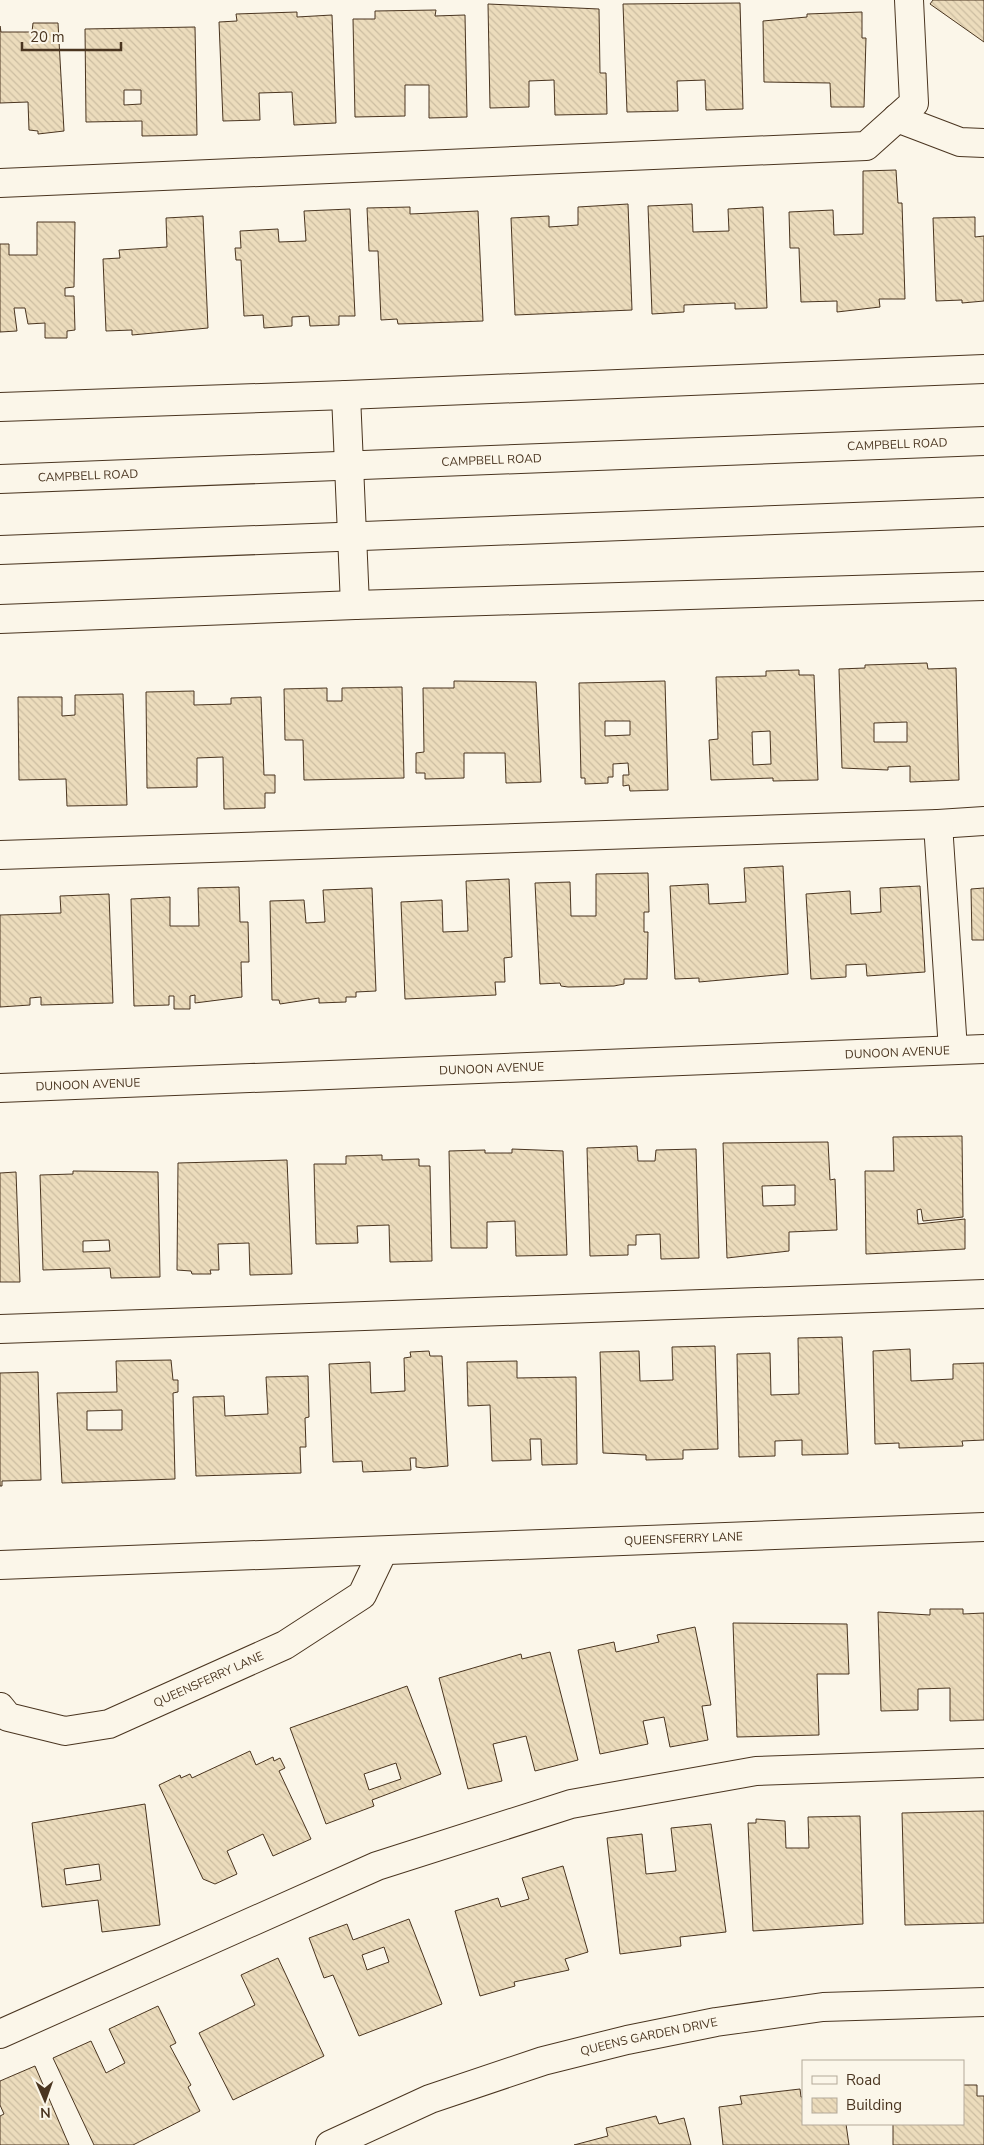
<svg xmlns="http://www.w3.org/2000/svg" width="984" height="2145" viewBox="0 0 984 2145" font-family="'Nunito Sans',sans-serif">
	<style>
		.building { fill: url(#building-back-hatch); stroke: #4a3520; fill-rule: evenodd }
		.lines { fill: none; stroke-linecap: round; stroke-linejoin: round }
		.minor-casing { stroke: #4a3520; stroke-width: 30 }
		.major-casing { stroke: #4a3520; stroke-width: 30 }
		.minor { stroke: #fbf6e9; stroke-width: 28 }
		.major { stroke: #fbf6e9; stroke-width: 28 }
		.labels { text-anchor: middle; stroke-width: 4; stroke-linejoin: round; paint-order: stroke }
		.street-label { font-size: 12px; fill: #4a3520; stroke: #fbf6e9 }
	</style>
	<defs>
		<pattern id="building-back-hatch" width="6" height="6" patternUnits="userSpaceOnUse" patternTransform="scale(1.25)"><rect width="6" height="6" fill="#ecdcbc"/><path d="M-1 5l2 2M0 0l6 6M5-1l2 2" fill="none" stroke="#ccbda1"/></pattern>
	</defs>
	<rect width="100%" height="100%" fill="#fbf6e9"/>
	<g class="building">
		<polygon points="933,0 984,0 984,42 930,4"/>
		<polygon points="740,3 743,109 706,110 705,80 677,81 678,111 627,112 623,4"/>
		<polygon points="488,4 599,9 600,73 606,73 607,114 555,115 554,80 529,81 529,107 490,108"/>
		<polygon points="436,10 435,16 465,15 467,117 429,118 429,85 405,85 405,116 355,117 353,19 375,19 375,11"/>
		<polygon points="297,12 297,17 332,15 336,123 294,125 292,92 259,93 260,120 223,121 219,22 237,21 236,14"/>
		<polygon points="862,12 862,38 866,38 864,107 831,107 830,83 764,82 763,21 807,17 807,14"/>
		<polygon points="33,23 58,23 64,131 38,134 38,131 29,130 28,102 0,103 0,26 1,32 32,32"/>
		<path d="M195,27L197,135L142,136V121L86,122L85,29ZM124,90H141V104L124,105Z"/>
		<polygon points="896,170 898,203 902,203 905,299 879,299 880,307 837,312 837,301 801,302 799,248 790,248 789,212 833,210 834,235 863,234 863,171"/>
		<polygon points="628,204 632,310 515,315 511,218 549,216 549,227 578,225 578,207"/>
		<polygon points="692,204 693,232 729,231 728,209 763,207 767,308 735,309 735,303 684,305 684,312 652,314 648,206"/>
		<polygon points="410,207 410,214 478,211 483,321 398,324 397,319 381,320 378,251 369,251 367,208"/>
		<polygon points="350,209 355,316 339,316 339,325 310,326 309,316 292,317 292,326 264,328 263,315 244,316 241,260 236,260 235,248 241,248 240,231 278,229 279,242 306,241 304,211"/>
		<polygon points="203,216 208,328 132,335 132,330 106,331 103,259 120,258 119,250 167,247 166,218"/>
		<polygon points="975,217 975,237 984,236 984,301 962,303 962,300 936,301 933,218"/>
		<polygon points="37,222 75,222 74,287 65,288 65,296 74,296 75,330 67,331 67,338 45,338 45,323 28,324 25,308 14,308 17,331 0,332 0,244 9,244 9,255 37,255"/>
		<path d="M927,663L928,669L956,668L959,780L910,782V766L888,767V770L842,768L839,669L865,668V665ZM907,722V742H874V723Z"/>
		<path d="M799,670V675H814L818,780L773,781V778L711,780L709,740L718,739L716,677L766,676V671ZM770,731L771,764L753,765L752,732Z"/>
		<polygon points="454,681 536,682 541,782 506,783 505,753 464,753 464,778 425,779 425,773 416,773 416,753 424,752 423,688 454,688"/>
		<path d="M665,681L668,790L630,791L629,785L623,786V775H629L628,763L613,764V777H608V783L585,784V778H581L579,683ZM605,721H630V735L605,736Z"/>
		<polygon points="402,687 404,778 304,780 303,740 285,740 284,689 327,688 327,701 342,701 342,688"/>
		<polygon points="194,691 194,705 231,704 231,698 261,697 264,775 275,775 275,793 265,793 265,808 224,809 223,757 197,758 197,787 147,788 146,692"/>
		<polygon points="123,694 127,805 67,806 66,779 19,780 18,697 62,697 62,716 75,715 75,695"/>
		<polygon points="783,866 788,974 699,982 699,978 675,979 670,886 708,884 709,904 746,902 744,868"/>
		<polygon points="648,873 649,912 644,912 644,932 648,932 647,979 624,979 624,984 614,986 568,987 561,986 560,983 540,984 535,883 570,882 571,916 596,916 596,874"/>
		<polygon points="509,879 512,957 504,958 505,982 495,982 496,995 405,999 401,902 442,900 443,932 468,931 466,881"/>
		<polygon points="920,886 925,972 867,976 866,964 846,965 846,977 811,979 806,894 850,891 851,914 881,912 880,888"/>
		<polygon points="239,887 240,922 248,922 249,962 241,962 242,997 195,1003 195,995 190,996 190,1009 174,1009 174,996 169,996 169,1005 134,1006 131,899 170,897 170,926 199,926 198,888"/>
		<polygon points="372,888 376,991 356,992 356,997 346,997 346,1002 319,1003 319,998 280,1004 279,1000 272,1000 270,901 304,900 306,923 325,922 323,890"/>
		<polygon points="984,888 984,940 972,940 971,889"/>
		<polygon points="109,894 113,1003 41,1005 41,997 30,998 30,1005 0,1007 0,915 61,913 60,896"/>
		<polygon points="962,1136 963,1217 923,1221 921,1209 917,1210 918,1224 965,1219 965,1249 866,1254 865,1171 894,1171 893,1137"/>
		<path d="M828,1142L830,1180L835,1179L837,1230L789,1232V1251L727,1258L723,1143ZM795,1185V1205L763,1206L762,1186Z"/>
		<polygon points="637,1146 638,1161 655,1161 656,1150 696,1149 699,1258 661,1259 660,1234 636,1235 636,1245 628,1245 628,1255 590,1256 587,1148"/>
		<polygon points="512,1149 563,1151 567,1255 516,1256 515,1221 487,1222 487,1248 451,1248 449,1151 485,1150 485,1153 512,1153"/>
		<polygon points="382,1155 382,1160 419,1159 419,1166 430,1166 432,1261 390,1262 389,1225 357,1226 358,1243 316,1244 314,1164 346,1164 346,1156"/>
		<polygon points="287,1160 292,1274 250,1275 249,1243 218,1244 219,1270 210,1270 211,1274 192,1274 191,1271 177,1270 178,1163"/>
		<path d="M73,1171L158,1172L160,1277L111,1278L110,1268L43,1270L40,1175L73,1174ZM109,1240L110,1251L83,1252V1241Z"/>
		<polygon points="16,1172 20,1282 0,1282 0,1173"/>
		<polygon points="842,1337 848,1454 802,1455 802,1440 775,1441 775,1456 739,1457 737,1354 770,1353 771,1395 799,1394 798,1338"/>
		<polygon points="715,1346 718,1449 683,1450 683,1459 646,1460 646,1455 603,1453 600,1352 639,1351 640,1381 673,1380 672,1347"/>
		<polygon points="910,1349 911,1381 953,1379 953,1364 984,1363 984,1440 962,1441 963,1446 899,1448 899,1443 875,1444 873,1351"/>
		<polygon points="429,1351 430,1356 442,1356 448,1466 424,1468 416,1467 416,1458 410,1458 411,1470 363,1472 362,1461 333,1462 329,1364 370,1362 371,1393 405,1391 404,1358 411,1357 410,1352"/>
		<path d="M171,1360L173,1380H178V1392L173,1393L175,1479L62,1483L57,1393L117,1392L116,1361ZM122,1410V1430H87V1411Z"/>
		<polygon points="517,1361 517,1378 576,1377 577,1464 542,1465 541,1439 530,1439 531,1460 492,1461 490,1405 468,1406 467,1362"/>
		<polygon points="38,1372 41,1480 2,1481 2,1486 0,1486 0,1373"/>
		<polygon points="308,1376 309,1417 305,1418 306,1447 300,1447 301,1473 196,1476 193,1397 224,1396 225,1416 268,1414 266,1377"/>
		<polygon points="930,1609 963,1609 963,1614 984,1613 984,1720 950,1721 950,1688 918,1689 918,1710 881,1711 878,1612 930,1615"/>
		<polygon points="733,1623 847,1624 849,1674 817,1674 819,1735 737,1737"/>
		<polygon points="695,1627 711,1705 702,1706 708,1740 670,1747 664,1717 643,1721 648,1744 600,1754 578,1650 614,1642 616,1652 659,1642 657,1635"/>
		<polygon points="550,1652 578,1760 535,1771 526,1736 493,1744 502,1781 468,1789 439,1678 521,1654 522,1659"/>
		<path d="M407,1686L441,1774L372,1800L374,1806L326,1824L290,1728ZM396,1763L401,1779L369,1790L364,1774Z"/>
		<polygon points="250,1751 256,1765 273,1757 274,1761 280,1758 285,1768 279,1771 311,1839 273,1856 263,1834 227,1851 237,1874 215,1884 203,1879 159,1785 180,1775 181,1778 190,1774 192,1778"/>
		<path d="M145,1804L160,1925L102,1932L98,1900L42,1907L32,1823ZM99,1864L101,1880L66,1885L64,1869Z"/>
		<polygon points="984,1811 984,1923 905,1925 902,1813"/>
		<polygon points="860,1816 863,1924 753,1931 748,1823 756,1823 756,1819 785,1821 786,1848 809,1848 808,1817"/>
		<polygon points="711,1824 726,1932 680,1937 681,1946 620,1954 607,1838 642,1834 646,1874 676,1871 671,1828"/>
		<polygon points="563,1866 588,1952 565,1959 569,1970 514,1982 515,1986 480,1996 455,1911 498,1898 501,1907 529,1899 522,1878"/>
		<path d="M409,1919L442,2004L359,2036L333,1975L324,1978L309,1938L347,1924L353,1940ZM384,1947L389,1962L367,1970L362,1955Z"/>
		<polygon points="278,1958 324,2056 233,2100 199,2033 255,2005 241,1975"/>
		<polygon points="158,2006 176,2043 170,2046 191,2085 188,2087 200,2111 133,2145 94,2145 53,2058 91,2041 106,2073 125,2063 109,2029"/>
		<polygon points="35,2066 69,2145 0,2145 0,2116 4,2114 0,2105 0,2081"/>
		<polygon points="963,2085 977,2085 977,2096 984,2096 984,2145 893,2145 893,2124 963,2124"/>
		<polygon points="800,2089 801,2097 803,2097 803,2124 846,2124 849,2145 723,2145 719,2107 742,2104 740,2096"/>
		<polygon points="656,2116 659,2124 684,2118 691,2145 574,2145 608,2136 606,2128"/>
	</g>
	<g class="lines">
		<defs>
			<g id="minor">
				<polyline points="897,118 960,142 984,143"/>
				<polyline points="0,183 866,146 914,103 909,0"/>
				<polyline points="0,407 346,395 984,369"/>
				<polyline points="0,619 355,605 984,586"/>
				<polyline points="938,824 984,821"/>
				<polyline points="0,855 938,824 953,1050"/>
				<path id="s1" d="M0,1088L984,1049"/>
				<polyline points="0,1329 984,1294"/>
				<path id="s2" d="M0,1565L984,1527"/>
				<path id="s3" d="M0,1707L8,1717L65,1731L109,1724L285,1645L362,1595L383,1551"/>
				<polyline points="0,2034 377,1866 571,1804 756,1771 984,1763"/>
				<path id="s4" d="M330,2145L430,2099L543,2061L627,2040L716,2022L823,2007L984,2002"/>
			</g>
			<g id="major">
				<polyline points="346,395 355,605"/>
				<path id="s5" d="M0,479L984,441"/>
				<polyline points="0,550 984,512"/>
			</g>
		</defs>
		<use href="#minor" class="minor-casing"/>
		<use href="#major" class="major-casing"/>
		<use href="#minor" class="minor"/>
		<use href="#major" class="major"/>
	</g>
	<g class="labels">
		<g class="street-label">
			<text dy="4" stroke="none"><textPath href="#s5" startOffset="898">CAMPBELL ROAD</textPath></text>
			<text dy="4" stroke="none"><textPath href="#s5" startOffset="492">CAMPBELL ROAD</textPath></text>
			<text dy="4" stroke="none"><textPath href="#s5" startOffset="88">CAMPBELL ROAD</textPath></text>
			<text dy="4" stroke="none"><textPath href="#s1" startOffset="898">DUNOON AVENUE</textPath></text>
			<text dy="4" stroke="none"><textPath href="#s1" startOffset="492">DUNOON AVENUE</textPath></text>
			<text dy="4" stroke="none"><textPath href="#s1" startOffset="88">DUNOON AVENUE</textPath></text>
			<text dy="4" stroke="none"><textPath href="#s2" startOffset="684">QUEENSFERRY LANE</textPath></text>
			<text dy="4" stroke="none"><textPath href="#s3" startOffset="225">QUEENSFERRY LANE</textPath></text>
			<text dy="4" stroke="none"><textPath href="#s4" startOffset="338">QUEENS GARDEN DRIVE</textPath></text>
		</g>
	</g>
	<rect x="802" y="2060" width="162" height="65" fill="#fbf6e9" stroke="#b4a999"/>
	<rect x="812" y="2076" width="25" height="8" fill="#fbf6e9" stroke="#b4a999"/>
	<text x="846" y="2085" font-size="15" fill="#4a3520">Road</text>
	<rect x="812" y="2098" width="25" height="15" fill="url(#building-back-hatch)" stroke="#b4a999"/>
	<text x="846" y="2110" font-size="15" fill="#4a3520">Building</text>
	<g transform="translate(45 2100) rotate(178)" stroke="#fbf6e9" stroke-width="4" paint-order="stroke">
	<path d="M0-4L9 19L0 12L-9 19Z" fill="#4a3520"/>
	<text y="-8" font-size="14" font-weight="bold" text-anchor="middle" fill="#4a3520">N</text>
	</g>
	<path d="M22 42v8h99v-8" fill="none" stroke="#4a3520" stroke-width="2.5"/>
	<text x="30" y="42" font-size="15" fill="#4a3520" stroke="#fbf6e9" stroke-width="4" paint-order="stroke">20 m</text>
</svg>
